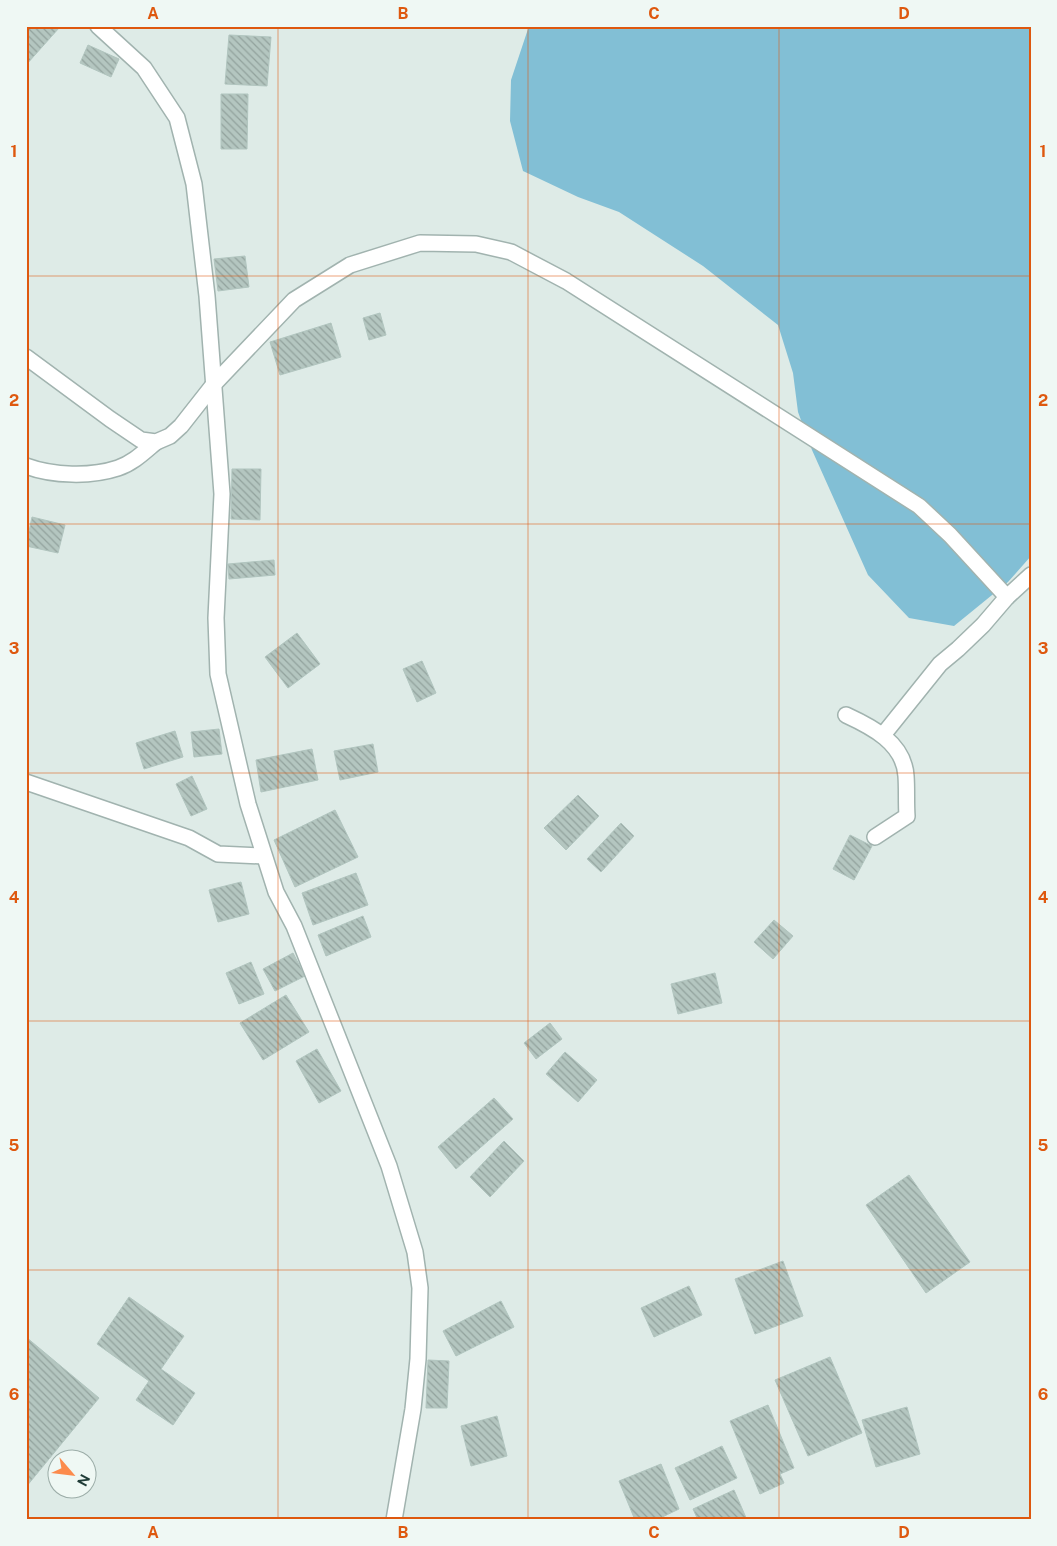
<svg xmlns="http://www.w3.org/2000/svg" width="1057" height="1546" viewBox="0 0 1057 1546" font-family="'Public Sans',sans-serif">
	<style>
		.water { fill: #82bfd5 }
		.building { fill: url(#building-back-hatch); stroke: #b1c5bf }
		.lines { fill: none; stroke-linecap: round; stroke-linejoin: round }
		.minor-casing { stroke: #a1b3af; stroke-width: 18 }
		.minor { stroke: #fff; stroke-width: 15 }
		.grid { fill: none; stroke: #de580e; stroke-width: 1; stroke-opacity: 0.55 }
		.neatline { fill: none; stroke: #de580e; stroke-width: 2 }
		.grid-label { font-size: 16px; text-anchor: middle; font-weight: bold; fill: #de580e }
	</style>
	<defs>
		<pattern id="building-back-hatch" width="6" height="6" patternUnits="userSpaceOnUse" patternTransform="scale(1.25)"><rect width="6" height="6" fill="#b4c6c0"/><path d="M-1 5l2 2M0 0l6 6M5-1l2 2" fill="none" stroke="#92a29d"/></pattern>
	</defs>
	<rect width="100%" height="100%" fill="#deebe7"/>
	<polygon class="water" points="529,26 1031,26 1031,556 1008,582 954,626 909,618 868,575 812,450 798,412 793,373 778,325 703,266 619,212 578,197 523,171 510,121 511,80"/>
	<g class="building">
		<polygon points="27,26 59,28 26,65 26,27"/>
		<polygon points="229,35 271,37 267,86 225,84"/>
		<polygon points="88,45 119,59 111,77 80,63"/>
		<polygon points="221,94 248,94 247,149 221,149"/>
		<polygon points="245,256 249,287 218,291 214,259"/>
		<polygon points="380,313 386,335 369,340 363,318"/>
		<polygon points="331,323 341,357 280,375 270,342"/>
		<polygon points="232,469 261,469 260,520 231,519"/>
		<polygon points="32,517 65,525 58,553 26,546"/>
		<polygon points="274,560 275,575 229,579 228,564"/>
		<polygon points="297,633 320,664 288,688 265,657"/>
		<polygon points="422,661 436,693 417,702 403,669"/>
		<polygon points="219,729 222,754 194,757 191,732"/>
		<polygon points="175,731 183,757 144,769 136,743"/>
		<polygon points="373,744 378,772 340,780 334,751"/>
		<polygon points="312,749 318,780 261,792 256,760"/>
		<polygon points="192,776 207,809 191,816 176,784"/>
		<polygon points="578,795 599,816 566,850 544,828"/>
		<polygon points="335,810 358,857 295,887 274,840"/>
		<polygon points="621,823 634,836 601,872 587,859"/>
		<polygon points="850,835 872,846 854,880 833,869"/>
		<polygon points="356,873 368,905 313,925 302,893"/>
		<polygon points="241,882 249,914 218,922 209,890"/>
		<polygon points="363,916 371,937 326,956 318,935"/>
		<polygon points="774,920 793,936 773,959 754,942"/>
		<polygon points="293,953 305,976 275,991 263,969"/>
		<polygon points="251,962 264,994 239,1004 226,973"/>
		<polygon points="715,973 722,1003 678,1014 671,984"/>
		<polygon points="286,995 309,1032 263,1060 240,1023"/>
		<polygon points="550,1023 562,1039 536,1059 524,1043"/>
		<polygon points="317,1049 341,1091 319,1103 296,1061"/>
		<polygon points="565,1052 597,1080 578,1102 546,1074"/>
		<polygon points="494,1098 513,1119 456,1169 438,1147"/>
		<polygon points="504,1141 524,1161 490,1197 470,1177"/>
		<polygon points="909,1175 970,1262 926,1293 866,1205"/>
		<polygon points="783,1261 803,1316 755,1334 735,1279"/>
		<polygon points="689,1286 702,1315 654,1337 641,1308"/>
		<polygon points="129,1297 184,1336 161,1369 195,1393 173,1425 136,1400 149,1381 97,1344"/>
		<polygon points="501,1301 514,1327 456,1356 443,1331"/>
		<polygon points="26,1337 99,1398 26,1487"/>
		<polygon points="830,1357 862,1433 808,1456 775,1380"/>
		<polygon points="428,1360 449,1361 447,1408 426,1408"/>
		<polygon points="768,1405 794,1468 780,1474 784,1483 760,1494 730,1421"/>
		<polygon points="907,1407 920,1454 876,1467 862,1420"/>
		<polygon points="497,1416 507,1456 471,1466 461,1426"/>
		<polygon points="722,1446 737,1478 690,1500 675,1468"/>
		<polygon points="661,1464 679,1509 656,1520 635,1520 619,1481"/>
		<polygon points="734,1490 747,1520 698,1520 693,1509"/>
	</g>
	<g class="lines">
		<defs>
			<g id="minor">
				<polyline points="98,26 144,68 177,118 194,184 207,296 222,494 216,618 218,674 248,804 276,892 294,926 389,1166 415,1252 420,1288 418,1359 413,1409 394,1520"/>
				<polyline points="26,357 110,419 141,440 156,442 170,436 181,426 214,384 294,300 350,265 420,243 476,244 511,252 566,281 919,506 950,535 1007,597"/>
				<path d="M26,466C53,476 91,477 118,468C133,463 144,452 156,442"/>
				<path d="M846,715C872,727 904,743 906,776C907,789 906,802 907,816L875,837"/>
				<polyline points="883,735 940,664 958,649 983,625 1007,597 1031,575"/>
				<polyline points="26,782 189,838 218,854 264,856"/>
			</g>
		</defs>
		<use href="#minor" class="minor-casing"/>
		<use href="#minor" class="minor"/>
	</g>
	<path class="grid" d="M278,26V1520M528,26V1520M779,26V1520M26,276H1031M26,524H1031M26,773H1031M26,1021H1031M26,1270H1031"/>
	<rect width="1057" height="1546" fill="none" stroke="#eff8f4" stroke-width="55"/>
	<g transform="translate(72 1474) rotate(118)"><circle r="24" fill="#eff8f4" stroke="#9cada8"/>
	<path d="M0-4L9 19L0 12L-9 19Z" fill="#fc8b4c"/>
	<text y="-8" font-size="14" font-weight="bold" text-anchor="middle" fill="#1f3c37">N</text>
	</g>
	<rect x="28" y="28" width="1002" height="1490" class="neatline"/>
	<g class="grid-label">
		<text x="153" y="19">A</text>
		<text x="403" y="19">B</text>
		<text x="654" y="19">C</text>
		<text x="904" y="19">D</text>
		<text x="14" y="157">1</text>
		<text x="1043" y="157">1</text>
		<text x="14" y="406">2</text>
		<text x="1043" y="406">2</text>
		<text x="14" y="654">3</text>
		<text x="1043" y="654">3</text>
		<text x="14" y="903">4</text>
		<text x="1043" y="903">4</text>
		<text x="14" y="1151">5</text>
		<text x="1043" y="1151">5</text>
		<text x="14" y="1400">6</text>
		<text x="1043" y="1400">6</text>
		<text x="153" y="1538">A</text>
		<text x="403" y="1538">B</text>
		<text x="654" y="1538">C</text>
		<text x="904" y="1538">D</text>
	</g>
</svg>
